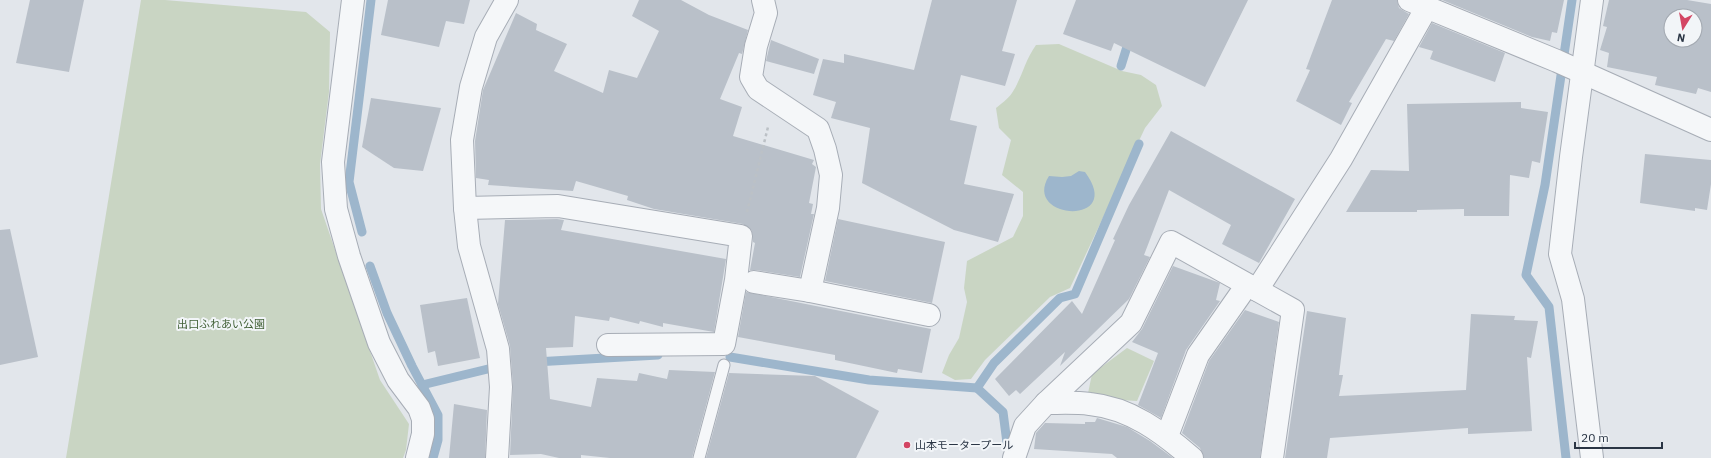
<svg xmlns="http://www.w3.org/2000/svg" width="1711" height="458" viewBox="0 0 1711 458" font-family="'IBM Plex Sans','Noto Sans JP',sans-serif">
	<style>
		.green { fill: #c9d5c3 }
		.water { fill: #9db6cc }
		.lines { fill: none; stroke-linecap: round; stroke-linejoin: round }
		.stream { stroke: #9db6cc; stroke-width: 9 }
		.building { fill: #b9c0c9; fill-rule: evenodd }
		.lane-casing { stroke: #a7adb6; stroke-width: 13 }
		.street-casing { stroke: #a7adb6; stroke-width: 24 }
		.path { stroke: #bcc1c6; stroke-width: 2.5; stroke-dasharray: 3 3; stroke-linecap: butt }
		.lane { stroke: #f5f7f9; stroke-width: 11 }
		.street { stroke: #f5f7f9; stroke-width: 22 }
		.poi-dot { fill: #d34563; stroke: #f2f5f8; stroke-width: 1.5 }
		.labels { text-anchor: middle; stroke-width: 4; stroke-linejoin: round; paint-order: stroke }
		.park-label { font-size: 11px; fill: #416036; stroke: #f2f5f8 }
		.poi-label { font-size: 11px; fill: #2a3544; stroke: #f2f5f8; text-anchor: start }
	</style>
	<rect width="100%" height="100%" fill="#e2e6eb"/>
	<g class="green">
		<polygon points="141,0 165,0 306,12 330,32 329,92 320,164 321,209 380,380 409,424 406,450 403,458 66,458"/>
		<path d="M1059,44L1122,71L1141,75L1156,85L1162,106L1145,128L1070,288L1050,297L985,360L971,379L955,380L942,373L949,355L959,338L967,302L964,288L967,261L1013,237L1023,216V192L1002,175L1011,140L999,128L996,108C1001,104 1008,99 1012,93C1022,78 1025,60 1036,45Z"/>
		<polygon points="1127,348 1154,361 1137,401 1087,398 1092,374"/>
	</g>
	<path class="water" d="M1079,171L1085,172C1126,227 1021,220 1049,176L1062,177L1071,176Z"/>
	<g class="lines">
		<g class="stream">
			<polyline points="1121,66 1130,37"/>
			<polyline points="362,232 349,182 371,0"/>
			<polyline points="370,266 387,313 412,366 438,415 438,440 433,458"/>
			<polyline points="730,357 869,380 977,388"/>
			<polyline points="535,362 658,355"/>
			<polyline points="422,385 492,368"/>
			<polyline points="1007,443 1003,412 977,388 994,363 1060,298 1075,294 1139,144"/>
			<polyline points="1566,458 1549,307 1526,275 1545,185 1572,0"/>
		</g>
	</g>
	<g class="building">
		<polygon points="30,0 84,0 69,72 16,63"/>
		<polygon points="388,0 470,0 464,24 446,21 439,47 381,35"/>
		<polygon points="639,0 681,0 709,15 748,30 742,54 739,53 720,99 742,107 733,136 814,160 812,164 816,167 809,203 813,204 811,214 814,214 800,277 756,270 750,270 755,243 753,242 752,231 743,224 654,209 627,200 628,196 576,181 573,191 488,185 489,180 476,178 475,141 483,90 516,13 537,24 536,30 567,44 554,71 603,93 609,70 637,78 659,31 632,16"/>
		<polygon points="932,0 1017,0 1002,51 1015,54 1005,86 961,75 950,120 977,126 964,184 1014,194 998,242 954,230 862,183 870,128 831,118 836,102 813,95 823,59 844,63 844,54 914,70"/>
		<polygon points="1076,0 1248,0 1205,87 1114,43 1111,51 1063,34"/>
		<polygon points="1332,0 1397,0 1399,8 1409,14 1394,41 1386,39 1349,102 1352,103 1341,125 1296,101 1310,70 1306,69"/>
		<polygon points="1442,0 1564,0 1557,33 1552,32 1550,41 1532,37"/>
		<path d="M1609,0H1687L1711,4V92L1698,88L1696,94L1655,85L1657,77L1607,67L1609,53L1600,50L1607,27L1603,26ZM1671,16H1695V40H1671Z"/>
		<polygon points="1432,23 1505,53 1495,82 1430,59 1433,51 1419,47"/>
		<polygon points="771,40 819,59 814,74 766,61"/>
		<polygon points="371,98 441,108 423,171 394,168 362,147"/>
		<polygon points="1521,102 1521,108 1548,112 1540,163 1532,161 1529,178 1510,175 1509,216 1464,216 1464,209 1417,210 1417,212 1346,212 1371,170 1409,171 1407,104"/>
		<polygon points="1171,131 1295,199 1259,263 1222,244 1231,225 1169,190 1144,255 1150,257 1129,299 1060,366 1065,352 1020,394 1016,390 1009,396 995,379 1072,301 1082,314 1115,240 1113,239 1129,205"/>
		<polygon points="1645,154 1711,160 1711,184 1707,210 1695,208 1695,211 1640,203"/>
		<polygon points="557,219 564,220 561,230 726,259 714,332 663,323 663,327 640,321 639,324 610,317 609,321 575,316 573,347 546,348 550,399 591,407 597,378 637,381 639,373 667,379 669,370 715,372 692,458 610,458 581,455 581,458 559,458 541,454 510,455 513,386 510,346 498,304 505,220"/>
		<polygon points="838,219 945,242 932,303 825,281"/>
		<polygon points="10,229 38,357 0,365 0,230"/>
		<polygon points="1173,266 1220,283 1216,300 1220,301 1186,350 1161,418 1138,405 1158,353 1132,342 1142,329"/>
		<polygon points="746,292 931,329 922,373 898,369 897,373 835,360 835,355 738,337"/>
		<polygon points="467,298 480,358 438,366 435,351 428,353 420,305"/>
		<polygon points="1245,310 1279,322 1260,458 1204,458 1200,448 1182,433 1209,361"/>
		<polygon points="1307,311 1346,318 1339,375 1343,375 1339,396 1466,390 1471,314 1515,316 1514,320 1538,321 1531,358 1527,357 1532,431 1468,434 1468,428 1330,438 1327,458 1285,458"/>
		<polygon points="729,373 815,376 879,411 856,458 706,458"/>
		<polygon points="454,404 487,410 485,458 449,458"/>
		<polygon points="1097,418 1127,427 1150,441 1173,458 1117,458 1112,454 1034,449 1036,433 1045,423 1085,424 1085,422 1095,422"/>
	</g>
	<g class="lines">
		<defs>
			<polyline id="lane" points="699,458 724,365"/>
			<g id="street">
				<polyline points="353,0 333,162 336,209 349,256 379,343 398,380 419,408 423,419 423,434 417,458"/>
				<polyline points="763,0 766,13 756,46 751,77 758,89 818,129 825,149 831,175 828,208 810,291"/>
				<polyline points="1409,0 1557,61 1711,130"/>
				<polyline points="465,208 558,206 741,236 736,280 724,344 608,345"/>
				<polyline points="754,282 810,291 929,315"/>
				<polyline points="1257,290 1341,159 1427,7"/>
				<path d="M1046,403C1060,403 1075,402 1090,404C1130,408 1162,432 1192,458"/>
				<polyline points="1167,436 1198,355 1247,285"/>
				<polyline points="497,458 501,387 498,349 469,246 465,208 462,140 471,87 486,37 507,0"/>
				<polyline points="1014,458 1025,426 1046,403 1131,323 1171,242 1293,310 1272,458"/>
				<polyline points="1592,458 1573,299 1560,254 1571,157 1592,0"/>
			</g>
		</defs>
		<use href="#lane" class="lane-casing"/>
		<use href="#street" class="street-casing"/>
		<polyline class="path" points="747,212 768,127"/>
		<use href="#lane" class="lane"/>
		<use href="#street" class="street"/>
	</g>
	<circle class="poi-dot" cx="907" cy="445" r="4"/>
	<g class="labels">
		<g class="park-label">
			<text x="221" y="328">出口ふれあい公園</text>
		</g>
		<g class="poi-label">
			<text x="915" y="449">山本モータープール</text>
		</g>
	</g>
	<g transform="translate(1683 28) rotate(191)"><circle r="19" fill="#f2f5f8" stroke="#a2a8b0"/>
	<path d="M0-3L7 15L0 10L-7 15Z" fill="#d34563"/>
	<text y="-6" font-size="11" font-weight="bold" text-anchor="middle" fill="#2a3544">N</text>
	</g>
	<path d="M1575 442v6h87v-6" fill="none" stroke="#2a3544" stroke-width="2"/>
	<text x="1581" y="442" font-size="12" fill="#2a3544" stroke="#f2f5f8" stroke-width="3" paint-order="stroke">20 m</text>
</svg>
